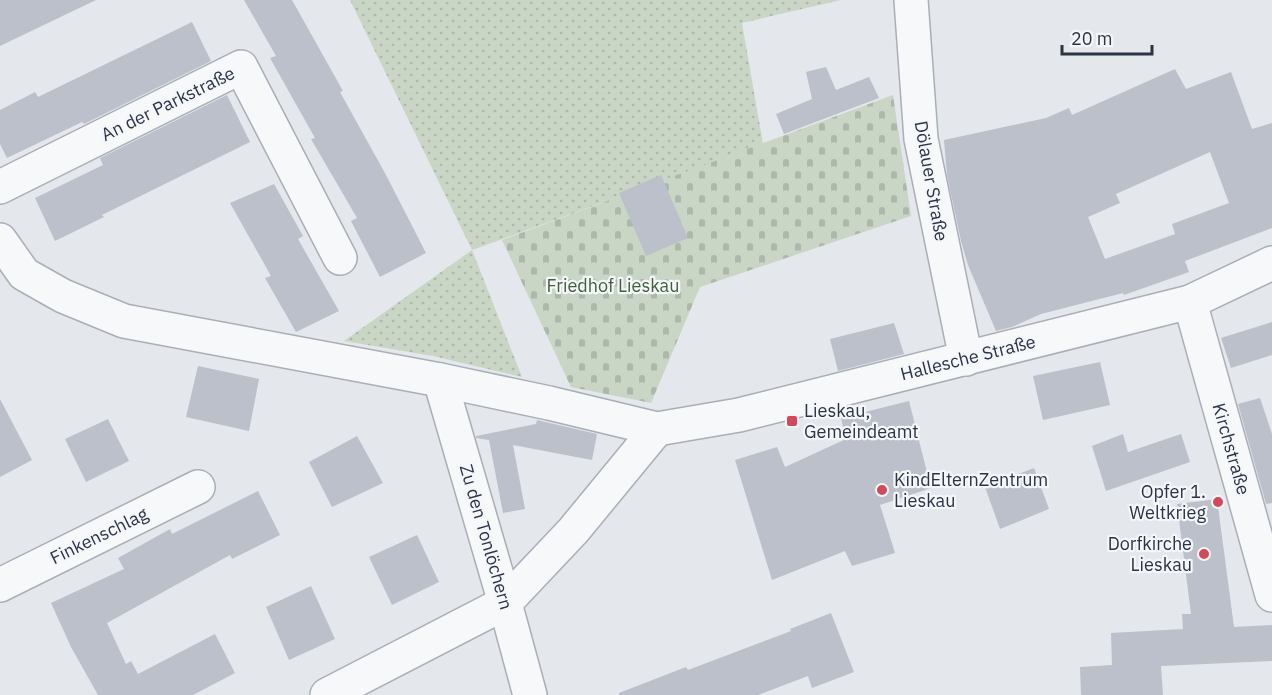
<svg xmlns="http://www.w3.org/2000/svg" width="1272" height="695" viewBox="0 0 1272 695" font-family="'IBM Plex Sans',sans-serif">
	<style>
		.grass { fill: url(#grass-dots) }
		.cemetery { fill: url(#cemetery-stones) }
		.building { fill: #bbc0ca; fill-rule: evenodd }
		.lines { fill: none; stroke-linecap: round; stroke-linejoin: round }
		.street-casing { stroke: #a9aeb7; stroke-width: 36 }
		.street { stroke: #f7f8fa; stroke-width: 33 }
		.poi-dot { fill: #d1495b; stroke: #f4f6f9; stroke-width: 2 }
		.labels { text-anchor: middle; stroke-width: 4.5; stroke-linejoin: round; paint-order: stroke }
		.street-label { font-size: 18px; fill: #2b3445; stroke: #f4f6f9 }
		.park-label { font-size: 18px; fill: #3f6138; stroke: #f4f6f9 }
		.poi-label { font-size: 18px; fill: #2b3445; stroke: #f4f6f9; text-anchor: start }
	</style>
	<defs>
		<pattern id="grass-dots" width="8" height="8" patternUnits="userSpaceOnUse" patternTransform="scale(1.5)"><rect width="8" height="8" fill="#c9d6c5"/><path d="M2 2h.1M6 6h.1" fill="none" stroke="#adb8ab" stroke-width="1.8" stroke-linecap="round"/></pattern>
		<pattern id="cemetery-stones" width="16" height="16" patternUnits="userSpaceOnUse" patternTransform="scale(1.5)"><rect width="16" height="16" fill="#c9d6c5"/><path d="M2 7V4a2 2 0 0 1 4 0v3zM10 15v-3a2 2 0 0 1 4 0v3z" fill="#adb8ab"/></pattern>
	</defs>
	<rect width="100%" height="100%" fill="#e4e7ec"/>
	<polygon class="grass" points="350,0 841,0 742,23 763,144 472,250 522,377 433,356 344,341 472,250"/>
	<polygon class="cemetery" points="893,95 911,216 700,287 651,403 571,387 502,240"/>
	<g class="building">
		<polygon points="0,0 96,0 0,46"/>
		<polygon points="244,0 292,0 343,91 340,92 386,175 426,253 380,277 351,221 357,218 311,139 315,138 270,58 276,56"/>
		<polygon points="192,22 211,61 84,124 82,122 7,158 0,144 0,110 35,92 38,97"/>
		<polygon points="826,67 836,90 869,77 879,98 784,134 776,114 812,99 806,72"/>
		<path d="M1175,69L1186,89L1231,72L1252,129L1272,123V228L1185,261L1189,272L1124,295L1123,293L1041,314L1012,327L996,331L968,265L961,241L947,175L944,140L1046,118L1069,108L1072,115ZM1210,152L1229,203L1172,224L1175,234L1105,259L1088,217L1120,203L1116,194Z"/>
		<polygon points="227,95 250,142 102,215 104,217 55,241 35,198 103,165 100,158"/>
		<polygon points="661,175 688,238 646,256 619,193"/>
		<polygon points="274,184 303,236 298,239 339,311 296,332 265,278 271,276 230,203"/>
		<polygon points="1272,322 1272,355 1231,368 1221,338"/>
		<polygon points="894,323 904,354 838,371 830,339"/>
		<polygon points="1100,362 1110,405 1043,420 1033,376"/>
		<polygon points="198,366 259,379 249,431 186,417"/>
		<polygon points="1260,398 1272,434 1272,503 1266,504 1238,404"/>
		<polygon points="0,399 32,460 0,477"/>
		<polygon points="909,401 931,488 880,505 895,553 852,566 845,551 772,580 735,460 777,447 785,467 846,439 841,418"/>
		<polygon points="108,419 129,461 86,482 65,439"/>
		<polygon points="537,420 597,434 592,460 513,445 525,509 503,513 489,440 476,438 476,436 536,424"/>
		<polygon points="1123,434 1128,452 1181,434 1190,462 1106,491 1092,446"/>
		<polygon points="357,436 383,483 332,507 309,462"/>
		<polygon points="1034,468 1049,509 1000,529 985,487"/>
		<polygon points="258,491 280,535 232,559 230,555 107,623 126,664 131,661 138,674 215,634 235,673 193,695 98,695 71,647 51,603 124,569 118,558 170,529 172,534"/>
		<polygon points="1217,499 1234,627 1272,625 1272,661 1161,666 1163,695 1081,695 1080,667 1112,665 1111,633 1183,629 1182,614 1191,614 1177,504"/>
		<polygon points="417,535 439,582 392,605 369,557"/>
		<polygon points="311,586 335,639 289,660 266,607"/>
		<polygon points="831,613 854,672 812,688 808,676 758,695 619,695 619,693 686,667 688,670 791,631 790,629"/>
	</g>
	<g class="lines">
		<defs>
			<g id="street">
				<polyline points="911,0 921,139 966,359"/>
				<polyline points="0,187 241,67 340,258"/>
				<polyline points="0,240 24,274 63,296 124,321 440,380 549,403 657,429 739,415 1190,302 1272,263"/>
				<polyline points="1190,302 1272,595"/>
				<polyline points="440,380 505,603 530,695"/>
				<polyline points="0,585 198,487"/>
				<polyline points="327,695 505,603 573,531 657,429"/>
			</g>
		</defs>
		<use href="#street" class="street-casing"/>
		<use href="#street" class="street"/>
	</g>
	<g class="poi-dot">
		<rect x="786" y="415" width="12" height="12" rx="3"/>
		<circle cx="882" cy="490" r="6"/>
		<circle cx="1218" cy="502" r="6"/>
		<circle cx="1204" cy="554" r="6"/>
	</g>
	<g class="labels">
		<g class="street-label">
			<text transform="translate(168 104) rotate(-26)" y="6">An der Parkstraße</text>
			<text transform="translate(931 181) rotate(80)" y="6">Dölauer Straße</text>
			<text transform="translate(968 358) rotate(-14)" y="6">Hallesche Straße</text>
			<text transform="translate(1231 449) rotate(74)" y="6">Kirchstraße</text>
			<text transform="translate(99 536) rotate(-26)" y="6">Finkenschlag</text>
			<text transform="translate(486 537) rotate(74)" y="6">Zu den Tonlöchern</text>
		</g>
		<g class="park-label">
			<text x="613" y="292">Friedhof Lieskau</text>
		</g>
		<g class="poi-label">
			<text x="804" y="417">Lieskau,<tspan x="804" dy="21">Gemeindeamt</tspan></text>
			<text x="894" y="486">KindElternZentrum<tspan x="894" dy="21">Lieskau</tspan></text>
			<text x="1206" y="498" text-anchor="end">Opfer 1.<tspan x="1206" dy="21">Weltkrieg</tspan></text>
			<text x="1192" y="550" text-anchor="end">Dorfkirche<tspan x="1192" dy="21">Lieskau</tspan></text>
		</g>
	</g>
	<path d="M1062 45v9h90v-9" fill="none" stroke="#2b3445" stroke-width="3"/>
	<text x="1071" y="45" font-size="18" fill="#2b3445" stroke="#f4f6f9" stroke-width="4.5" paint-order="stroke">20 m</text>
</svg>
